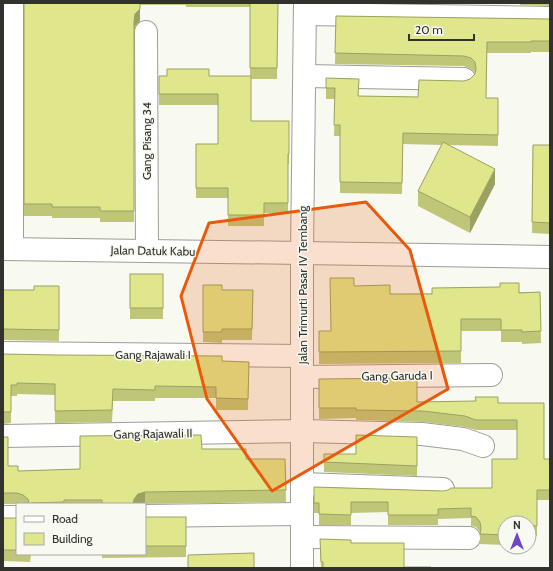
<svg xmlns="http://www.w3.org/2000/svg" width="553" height="571" viewBox="0 0 553 571" font-family="Cabin,sans-serif">
	<style>
		.lines { fill: none; stroke-linecap: round; stroke-linejoin: round }
		.minor-casing { stroke: #9d9e96; stroke-width: 24 }
		.minor { stroke: #fff; stroke-width: 22 }
		.wall { fill: #c0c678 }
		.shaded-wall { fill: #9ca162 }
		.building { fill: #dfe68c; stroke: #9ca162 }
		.marked { fill: #e8590c; fill-opacity: 0.2; stroke: #e8590c; stroke-width: 3; stroke-linejoin: round }
		.labels { text-anchor: middle; stroke-width: 3; stroke-linejoin: round; paint-order: stroke }
		.street-label { font-size: 12px; fill: #31312e; stroke: #f8f9f1 }
	</style>
	<rect width="100%" height="100%" fill="#f8f9f1"/>
	<g class="lines">
		<defs>
			<g id="minor">
				<polyline points="305,14 550,18"/>
				<path d="M146,32C147,105 146,178 147,251"/>
				<polyline points="305,76 464,79"/>
				<polyline points="3,249 302,253 550,257"/>
				<polyline points="12,249 12,3"/>
				<polyline points="3,353 302,356"/>
				<polyline points="302,377 491,375"/>
				<polyline points="3,436 302,431 422,434 463,439 483,446"/>
				<polyline points="302,484 443,489"/>
				<polyline points="145,516 302,514"/>
				<polyline points="3,517 17,517"/>
				<polyline points="302,537 469,538"/>
				<polyline points="302,568 302,253 305,3"/>
			</g>
		</defs>
		<use href="#minor" class="minor-casing"/>
		<use href="#minor" class="minor"/>
	</g>
	<g class="wall">
		<polygon points="24,3 278,3 277,79 251,79 251,121 289,121 289,164 288,164 288,213 264,213 264,226 228,226 228,198 196,198 196,144 218,144 218,105 159,105 159,76 250,76 250,7 186,7 186,5 140,5 140,21 135,26 134,32 134,222 100,222 100,218 52,218 52,216 24,216"/>
		<polygon points="397,3 479,3 479,4"/>
		<polygon points="520,3 550,3 550,6 520,5"/>
		<polygon points="336,16 550,19 550,52 531,52 531,53 487,53 486,98 498,98 498,146 448,145 495,184 470,233 418,206 418,191 442,145 403,144 402,194 340,193 340,136 334,136 335,99 326,99 326,78 359,96 418,97 464,81 470,79 475,73 471,69 464,66 335,64"/>
		<polygon points="533,145 550,145 550,234 532,233"/>
		<rect x="130" y="274" width="33" height="45"/>
		<polygon points="203,285 222,290 253,290 252,340 222,340 222,343 203,342"/>
		<polygon points="59,286 59,341 3,340 3,290 34,290"/>
		<polygon points="354,286 390,294 540,292 541,343 522,344 522,342 501,342 501,331 461,331 461,363 319,364 319,331 331,331"/>
		<polygon points="3,354 222,361 249,362 248,410 216,410 216,398 155,398 155,401 113,401 112,422 55,423 55,395 17,394 17,396 11,396 11,423 3,424"/>
		<polygon points="319,379 417,402 498,403 544,403 544,459 550,459 550,500 537,500 537,536 529,536 529,523 505,523 505,545 480,544 480,532 476,527 471,526 471,518 438,519 438,525 388,525 388,512 351,513 351,525 319,525 319,513 314,513 314,487 443,491 492,488 517,459 517,430 476,430 465,427 423,422 356,420 356,418 319,419"/>
		<polygon points="3,437 8,466 18,471 80,469 202,449 246,459 285,459 286,502 143,504 3,504"/>
		<polygon points="417,437 417,476 324,472 324,454 356,454"/>
		<polygon points="145,517 186,517 186,557 102,558 102,554 145,554"/>
		<polygon points="3,518 17,518 17,554 31,554 30,562 3,561"/>
		<polygon points="320,539 351,543 404,567 431,568 321,568"/>
	</g>
	<g class="shaded-wall">
		<polygon points="140,9 140,21 135,26 134,32 134,21 135,14"/>
		<polygon points="495,169 495,184 470,233 470,217"/>
		<polygon points="145,492 145,504 133,504 134,499 138,494"/>
	</g>
	<g class="building">
		<polygon points="24,3 140,3 140,9 135,14 134,21 134,211 100,211 100,207 52,207 52,204 24,204"/>
		<polygon points="250,3 278,3 277,68 250,68"/>
		<polygon points="336,16 550,19 550,41 531,41 531,42 487,42 486,98 498,98 498,135 403,133 402,183 340,182 340,125 334,125 335,88 326,88 326,78 359,79 358,96 418,97 419,80 464,81 470,79 475,74 476,69 475,62 471,58 464,56 335,53"/>
		<polygon points="167,69 209,69 209,76 251,76 251,121 289,121 289,154 288,154 288,203 264,203 264,215 228,215 228,188 196,188 196,144 218,144 218,94 159,94 159,76 167,76"/>
		<polygon points="443,142 495,169 470,217 418,191"/>
		<polygon points="533,145 550,145 550,223 532,222"/>
		<rect x="130" y="274" width="33" height="34"/>
		<polygon points="330,278 354,278 354,286 390,285 390,294 432,294 432,288 500,287 500,283 519,283 519,293 540,292 541,331 522,332 522,330 501,330 501,319 461,319 461,351 319,352 319,331 331,331"/>
		<polygon points="203,285 222,285 222,290 253,290 252,329 222,329 222,332 203,332"/>
		<polygon points="34,286 59,286 59,330 3,329 3,290 34,290"/>
		<polygon points="3,354 59,355 222,356 222,361 249,362 248,399 216,398 216,387 155,386 155,390 113,389 112,410 55,411 55,384 17,383 17,385 11,385 11,412 3,412"/>
		<polygon points="417,378 417,402 476,401 475,397 498,397 498,403 544,403 544,459 550,459 550,490 537,490 537,526 529,526 529,523 505,523 505,535 480,534 481,528 480,522 476,517 471,516 471,508 438,509 438,515 388,515 388,502 351,502 351,515 319,514 319,503 314,503 314,487 443,491 448,490 451,488 492,488 492,459 517,459 517,420 476,420 465,416 423,411 356,410 356,408 319,408 319,379"/>
		<polygon points="201,435 202,449 246,449 246,459 285,459 286,490 145,492 138,494 134,499 133,504 102,504 102,500 64,500 64,502 31,503 31,504 29,504 28,499 23,495 17,493 3,493 3,437 8,437 8,466 18,466 18,471 80,469 80,436"/>
		<polygon points="356,435 417,437 417,466 324,462 324,454 356,454"/>
		<rect x="145" y="517" width="41" height="29"/>
		<rect x="3" y="518" width="14" height="32"/>
		<polygon points="320,539 351,540 351,543 404,543 404,567 431,567 431,568 323,568 323,562 321,562"/>
		<polygon points="254,553 254,568 188,568 188,555"/>
	</g>
	<path class="marked" d="M366,202L410,250L448,389L272,491L207,399L181,296L209,223Z"/>
	<g class="labels">
		<g class="street-label">
			<text transform="translate(147 141) rotate(-90)" y="4">Gang Pisang 34</text>
			<text transform="translate(153 251) rotate(1)" y="4">Jalan Datuk Kabu</text>
			<text transform="translate(303 285) rotate(-90)" y="4">Jalan Trimurti Pasar IV Tembang</text>
			<text x="153" y="359">Gang Rajawali I</text>
			<text transform="translate(397 376) rotate(-1)" y="4">Gang Garuda I</text>
			<text transform="translate(153 434) rotate(-1)" y="4">Gang Rajawali II</text>
		</g>
	</g>
	<rect width="553" height="571" fill="none" stroke="#31312e" stroke-width="8"/>
	<rect x="16" y="503" width="130" height="52" fill="#f8f9f1" stroke="#a8a9a3"/>
	<rect x="24" y="516" width="20" height="6" fill="#ffffff" stroke="#a8a9a3"/>
	<text x="52" y="523" font-size="12" fill="#31312e">Road</text>
	<rect x="24" y="533" width="20" height="12" fill="#dfe68c" stroke="#a8a9a3"/>
	<text x="52" y="543" font-size="12" fill="#31312e">Building</text>
	<g transform="translate(517 535)"><circle r="19" fill="#f8f9f1" stroke="#a8a9a3"/>
	<path d="M0-3L7 15L0 10L-7 15Z" fill="#6b47c0"/>
	<text y="-6" font-size="11" font-weight="bold" text-anchor="middle" fill="#31312e">N</text>
	</g>
	<path d="M409 34v6h65v-6" fill="none" stroke="#31312e" stroke-width="2"/>
	<text x="415" y="34" font-size="12" fill="#31312e" stroke="#f8f9f1" stroke-width="3" paint-order="stroke">20 m</text>
</svg>
